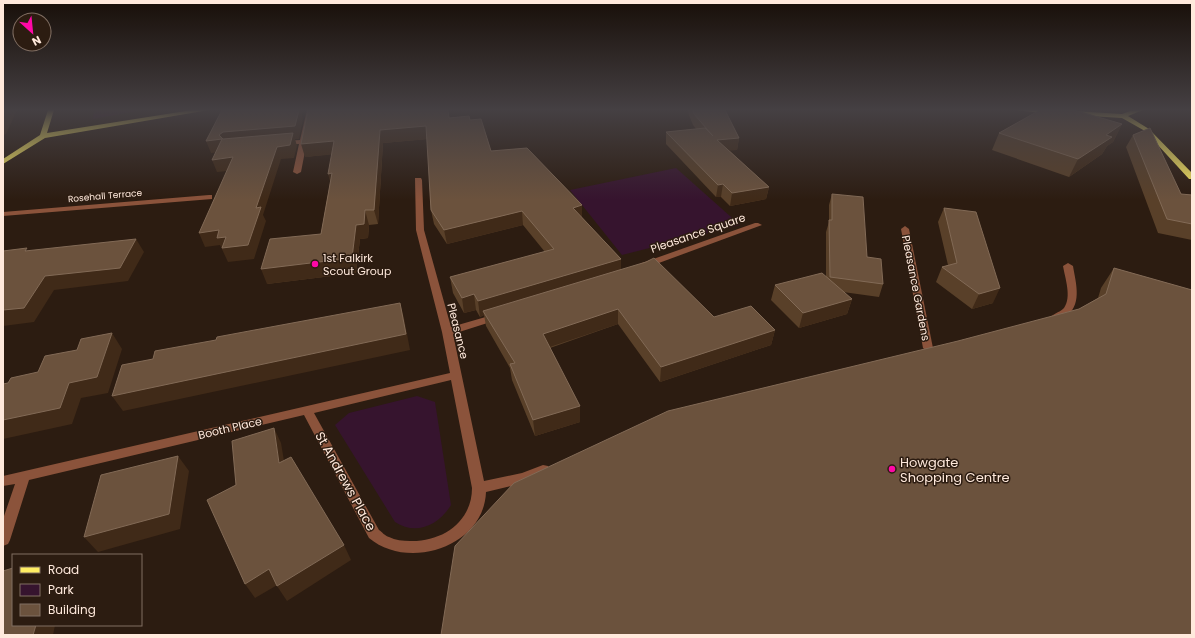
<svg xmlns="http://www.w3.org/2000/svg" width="1195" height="638" viewBox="0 0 1195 638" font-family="Poppins,sans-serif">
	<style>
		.green { fill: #36142e }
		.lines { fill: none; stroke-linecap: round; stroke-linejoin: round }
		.minor { fill: #8b533b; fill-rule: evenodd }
		.major { fill: #ffed63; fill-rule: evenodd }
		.wall { fill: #594029 }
		.shaded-wall { fill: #402a18 }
		.building { fill: #6b523d; stroke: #826a56 }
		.poi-dot { fill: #ff08a7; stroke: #2c1c11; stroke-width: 1.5 }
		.labels { text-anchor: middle; stroke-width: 3; stroke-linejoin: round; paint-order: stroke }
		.far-street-label { font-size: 9px; fill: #ffe9dc; stroke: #2c1c11 }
		.street-label { font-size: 11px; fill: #ffe9dc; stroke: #2c1c11 }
		.poi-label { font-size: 11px; fill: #ffe9dc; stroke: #2c1c11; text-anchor: start }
		.near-poi-label { font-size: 13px; fill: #ffe9dc; stroke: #2c1c11; text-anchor: start }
		.near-street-label { font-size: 13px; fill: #ffe9dc; stroke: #2c1c11 }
	</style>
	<rect width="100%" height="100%" fill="#2c1c11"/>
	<g class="green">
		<polygon points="94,110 143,110 93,119"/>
		<polygon points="676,168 740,225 622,255 570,190"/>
		<path d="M417,396L435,402L451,505C439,525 416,536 395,522L335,425L349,413Z"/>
	</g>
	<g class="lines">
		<g class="minor">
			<polygon points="307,110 313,110 301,172 297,174 293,172 299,144 283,145 280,143 283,141 300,140"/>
			<path d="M415,178H421L422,180L424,230L451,327L496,314L501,317L500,319L453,334L484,481L522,473L543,465L548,466L549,470L548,474L524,483L486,492C484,547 408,571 369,538L304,415L29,480L10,540L8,544L3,546V519L15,484L3,486V476L450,373L442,332L416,230ZM451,380L472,488C472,522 442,542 410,541C403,541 395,540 389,537C385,536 382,532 379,530L314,413Z"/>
			<polygon points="209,195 212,195 212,199 3,216 3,212"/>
			<polygon points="755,223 758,223 762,225 648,267 642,267 640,265 642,263"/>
			<polygon points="905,226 909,229 933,348 928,352 923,348 901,229"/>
			<path d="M1068,263L1073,266C1076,284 1083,306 1064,318C1059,320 1055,323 1049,321L1048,319C1052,314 1059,313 1064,308C1072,297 1065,278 1063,266Z"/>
		</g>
		<g class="major">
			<polygon points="48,110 54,110 47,133 192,110 209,110 45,138 3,164 3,159 40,135"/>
			<polygon points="1016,110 1051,110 1053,112 1050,114"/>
			<polygon points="1133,110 1143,110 1128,116 1149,129 1192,173 1192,179 1189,179 1145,131 1122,118 1074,115 1071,113 1074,111 1122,114"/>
		</g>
	</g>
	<g class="wall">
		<polygon points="687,110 725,110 739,138 737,150 729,150 769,187 766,199 730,206 721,197 716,197 666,144 666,132 696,129 693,125"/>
		<polygon points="449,118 470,120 491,151 582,218 621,259 621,269 714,317 775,330 771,345 660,382 618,324 550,348 580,422 535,436 512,380 510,368 486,326 484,315 480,317 476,310 464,313 453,293 450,277 545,252 523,225 447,244 434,224 431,210 427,139 383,143 378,224 369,225 368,238 360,239 356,273 267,284 321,234 330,183 332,154 305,157"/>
		<polygon points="1122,124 1113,142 1107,146 1102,154 1069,177 992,150 999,133"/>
		<polygon points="1133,135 1181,194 1192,195 1192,240 1158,233 1126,147"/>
		<polygon points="832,194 867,257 883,284 879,297 843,292 852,299 847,314 799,328 771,300 775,285 826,277 826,232 829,222 829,205"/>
		<polygon points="944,208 993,303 972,309 936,282 942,267 948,265 938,222"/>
		<polygon points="1114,268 1192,290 958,341 1079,309 1098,298 1101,288"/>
	</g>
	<g class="shaded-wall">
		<polygon points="5,110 17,110 6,134 3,135 3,115"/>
		<polygon points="299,110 301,110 303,119 299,139 295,139 297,146 294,158 281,159 263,215 266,221 254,259 228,262 220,245 205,247 199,233 256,208 277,147 211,153 206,141 219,135 223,132"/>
		<polygon points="1122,124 1113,142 1107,146 1102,154 1069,177 1078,159 1106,135"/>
		<polygon points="426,126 429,139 383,143 378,224 374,210 380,130"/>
		<polygon points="739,138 737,150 716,152 717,140"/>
		<polygon points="334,141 338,154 305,157 301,144"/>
		<polygon points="233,157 238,170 217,172 212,160"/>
		<polygon points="332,173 332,188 328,174"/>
		<polygon points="723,184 721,197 716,197 718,185"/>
		<polygon points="769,187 766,199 730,206 732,193"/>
		<polygon points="582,205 582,220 573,208"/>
		<polygon points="365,210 369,225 368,238 360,239 356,273 267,284 261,269 356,225"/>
		<polygon points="522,211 523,225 447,244 444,230"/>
		<polygon points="136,239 144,252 128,281 54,290 34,322 3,326 3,310 45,276"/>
		<polygon points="621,259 621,274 483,311 484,315 480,317 478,301"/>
		<polygon points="1000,288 993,303 972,309 979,294"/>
		<polygon points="474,294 476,310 464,313 462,298"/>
		<polygon points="852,299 847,314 799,328 803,313"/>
		<polygon points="400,303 404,318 410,350 123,411 112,396"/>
		<polygon points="618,309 618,324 544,349 543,334"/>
		<polygon points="775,330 771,345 660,382 661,367"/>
		<polygon points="112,333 122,349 108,393 81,398 72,424 3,439 3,420 69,383"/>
		<polygon points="580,406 580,422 535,436 533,420"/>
		<polygon points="274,428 281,443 287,479 279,463"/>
		<polygon points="178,456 189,471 180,529 98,552 84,537"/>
		<polygon points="344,545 351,560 287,601 277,586"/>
		<polygon points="269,569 279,584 255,598 245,584"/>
		<polygon points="36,625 55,625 53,635 33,635"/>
	</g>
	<g class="building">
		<polygon points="3,110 5,110 3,115"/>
		<polygon points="222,110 299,110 295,126 223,132 219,135 223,139 293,133 290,145 277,147 256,208 261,207 248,245 222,248 226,237 217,238 219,230 199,233 233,157 212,160 222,139 206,141"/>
		<polygon points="308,110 448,110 449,118 469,116 470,120 481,119 491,151 527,148 582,205 573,208 621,259 478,301 474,294 462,298 450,277 554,249 522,211 444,230 431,210 426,126 380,130 374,210 365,210 364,224 356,225 352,258 261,269 270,239 321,234 332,173 328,174 334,141 301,144"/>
		<polygon points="693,110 725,110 739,138 717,140 769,187 732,193 723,184 718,185 666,132 705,128 713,136 694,114"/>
		<polygon points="1040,110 1074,110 1122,124 1106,135 1112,137 1078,159 999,133"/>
		<polygon points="1150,128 1181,194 1192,195 1192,224 1167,219 1133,135"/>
		<polygon points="832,194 863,197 867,257 881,259 883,284 830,277 829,220 832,220"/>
		<polygon points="944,208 976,212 1000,288 979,294 942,267 957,263"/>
		<polygon points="136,239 120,268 45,276 24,308 3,310 3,251 27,248 25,251"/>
		<polygon points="654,258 714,317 751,306 775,330 661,367 618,309 543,334 580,406 533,420 510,364 515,363 483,311 646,262"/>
		<polygon points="1114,268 1192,290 1192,635 441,635 455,546 514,483 668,411 958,341 1079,309 1106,294"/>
		<polygon points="822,273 852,299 803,313 775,285"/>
		<polygon points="400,303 406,334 112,396 122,365 153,359 155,351 216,340 217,337 260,329"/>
		<polygon points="112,333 97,377 69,383 60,408 3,420 3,384 8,383 11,378 38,372 45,356 77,350 81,339"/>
		<polygon points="274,428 279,463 291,457 344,545 277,586 269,569 245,584 207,500 236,485 232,441"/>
		<polygon points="178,456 169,514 84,537 101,475"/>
		<polygon points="13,568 13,625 36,625 33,635 3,635 3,571"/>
	</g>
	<linearGradient id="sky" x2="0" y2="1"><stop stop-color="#180f09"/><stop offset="0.55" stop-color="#454043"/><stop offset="1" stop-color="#454043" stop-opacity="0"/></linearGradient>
	<rect width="1195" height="200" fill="url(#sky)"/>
	<g class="poi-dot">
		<circle cx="315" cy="264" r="4"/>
		<circle cx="892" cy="469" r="4"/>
	</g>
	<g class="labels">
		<g class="far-street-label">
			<text transform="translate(105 196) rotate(-5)" y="3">Rosehall Terrace</text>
		</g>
		<g class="street-label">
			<text transform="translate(698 233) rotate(-19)" y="4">Pleasance Square</text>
			<text transform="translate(916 288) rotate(79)" y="4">Pleasance Gardens</text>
			<text transform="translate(458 331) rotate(76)" y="4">Pleasance</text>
			<text transform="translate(230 428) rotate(-13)" y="4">Booth Place</text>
		</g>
		<g class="poi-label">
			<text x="323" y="262">1st Falkirk<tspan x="323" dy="13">Scout Group</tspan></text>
		</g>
		<g class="near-poi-label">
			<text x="900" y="467">Howgate<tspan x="900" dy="15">Shopping Centre</tspan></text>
		</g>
		<g class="near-street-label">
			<text transform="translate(346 481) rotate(61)" y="5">St Andrews Place</text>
		</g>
	</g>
	<rect width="1195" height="638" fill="none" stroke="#ffe9dc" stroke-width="8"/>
	<rect x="12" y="554" width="130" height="72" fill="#2c1c11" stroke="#806e62"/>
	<rect x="20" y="567" width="20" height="6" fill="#ffed63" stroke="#806e62"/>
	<text x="48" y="574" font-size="12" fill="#ffe9dc">Road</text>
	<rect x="20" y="584" width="20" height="12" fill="#36142e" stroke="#806e62"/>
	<text x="48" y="594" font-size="12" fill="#ffe9dc">Park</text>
	<rect x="20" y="604" width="20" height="12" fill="#6b523d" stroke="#806e62"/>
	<text x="48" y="614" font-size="12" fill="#ffe9dc">Building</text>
	<g transform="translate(32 32) rotate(153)"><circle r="19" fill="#2c1c11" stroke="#806e62"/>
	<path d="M0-3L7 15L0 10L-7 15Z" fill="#ff08a7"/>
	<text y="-6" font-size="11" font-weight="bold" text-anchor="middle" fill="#ffe9dc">N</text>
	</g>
</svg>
